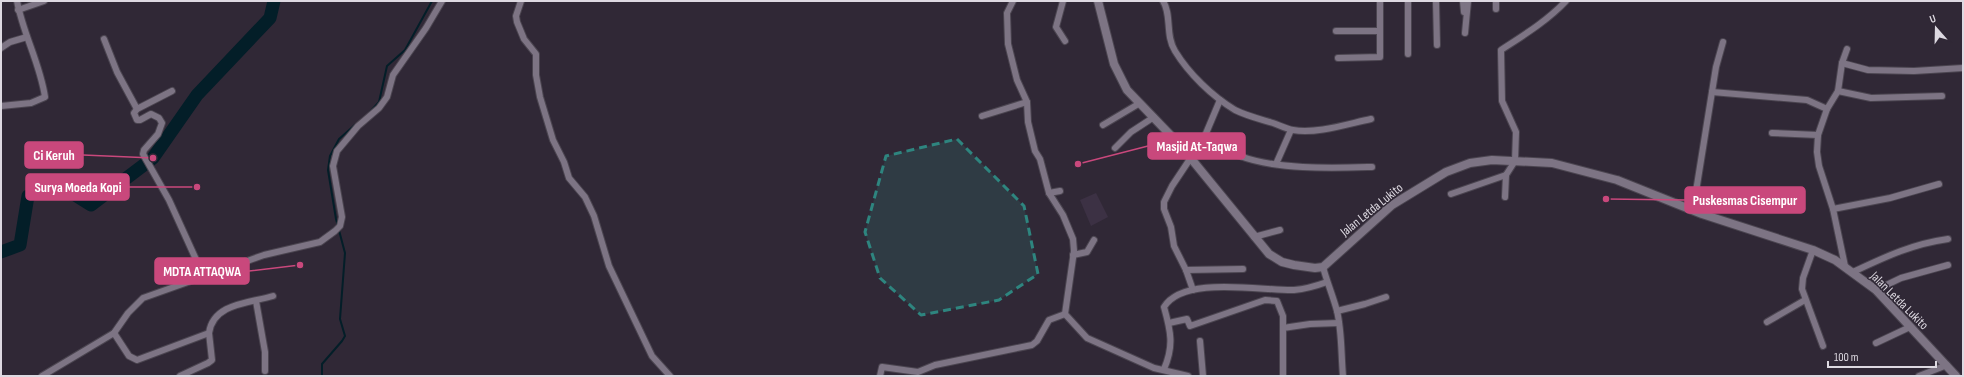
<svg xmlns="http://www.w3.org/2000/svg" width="1964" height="377" viewBox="0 0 1964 377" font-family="'Sofia Sans Condensed',sans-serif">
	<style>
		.built { fill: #3c3144 }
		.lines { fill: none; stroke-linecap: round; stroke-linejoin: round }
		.stream { stroke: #031e28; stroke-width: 2 }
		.river { stroke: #031e28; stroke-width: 13 }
		.minor-casing { stroke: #4b4550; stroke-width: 8 }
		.tertiary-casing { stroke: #4b4550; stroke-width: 10 }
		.minor { stroke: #7d7484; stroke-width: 6 }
		.tertiary { stroke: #7d7484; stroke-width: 8 }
		.marked { fill: #2e857f; fill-opacity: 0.2; stroke: #2e857f; stroke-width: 3; stroke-dasharray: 8 5; stroke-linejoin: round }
		.labels { text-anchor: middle; stroke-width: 3; stroke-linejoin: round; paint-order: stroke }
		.street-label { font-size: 13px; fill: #ddd9e1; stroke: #302836 }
		.leader { fill: none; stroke: #c9487c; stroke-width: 1.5 }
		.callout-dot { fill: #c9487c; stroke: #302836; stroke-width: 1.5 }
		.callout { fill: #c9487c; stroke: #c9487c; stroke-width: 1.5 }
		.callout-label { font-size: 14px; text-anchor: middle; font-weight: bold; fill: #fff }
	</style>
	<rect width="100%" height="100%" fill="#302836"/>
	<polygon class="built" points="1096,193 1108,217 1091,226 1080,200"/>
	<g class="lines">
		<g class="stream">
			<polyline points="370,112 379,102 387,66 405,50 432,1"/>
			<polyline points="322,376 322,364 342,341 345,336 340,319 345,253 336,219 328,170 330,156 339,139 356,124"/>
		</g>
		<polyline class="river" points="1,252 20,245 28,196 48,188 75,195 91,205 153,158 197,95 270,18 274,1"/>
		<defs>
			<g id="minor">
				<polyline points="521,1 516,16 517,22 524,39 536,54 536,75 540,97 553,140 564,162 569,178 585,197 594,216 609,266 652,356 670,376"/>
				<polyline points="1013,1 1007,13 1008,44 1017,80 1027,102 1028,122 1035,151 1040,159 1049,193 1063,215 1073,239 1074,251 1065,314 1087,338 1154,368 1188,376"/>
				<polyline points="1063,1 1056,27 1065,41"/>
				<path d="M1163,1C1172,15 1165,35 1175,51C1189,74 1212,96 1235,110C1247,116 1260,119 1273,123C1279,125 1286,129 1293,130C1317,134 1347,124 1371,119"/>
				<polyline points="1408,1 1408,54"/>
				<polyline points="1436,1 1437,45"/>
				<polyline points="1463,1 1464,12"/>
				<polyline points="1496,1 1496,9"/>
				<polyline points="18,10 44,1"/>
				<polyline points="1336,31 1380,31"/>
				<polyline points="1465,33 1468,1"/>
				<polyline points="104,39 117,72 137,109"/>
				<polyline points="1,48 10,42 27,37"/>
				<polyline points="1338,58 1380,57 1380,1"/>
				<polyline points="1842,63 1868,70 1914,71 1963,68"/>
				<polyline points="172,91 137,109 134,113 137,120 140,120 151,114 159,118 162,123 158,134 144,150 143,154 169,200 204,277"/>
				<polyline points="1838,91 1871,98 1942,96"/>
				<polyline points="1712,92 1807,100 1827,109"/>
				<path d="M1,106L31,103L45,97C40,63 23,34 17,1"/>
				<polyline points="982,116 1027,102"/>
				<polyline points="1103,125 1140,103"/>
				<polyline points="1772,133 1818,135"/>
				<path d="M1204,138C1216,144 1227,152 1240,156C1277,170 1333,168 1372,167"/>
				<polyline points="1115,148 1131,132 1154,117"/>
				<polyline points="1276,164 1291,130"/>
				<polyline points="1049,193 1060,191"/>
				<polyline points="1451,194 1506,175"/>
				<path d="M1505,197L1506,175L1515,161L1516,132L1502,101L1501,50C1524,35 1547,21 1566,1"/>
				<polyline points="1833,209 1890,198 1939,184"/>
				<polyline points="1693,210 1716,67 1723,42"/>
				<polyline points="1254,237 1280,230"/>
				<polyline points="1813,250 1803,278 1802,289 1823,346"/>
				<polyline points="1073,255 1087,252 1094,240"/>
				<polyline points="1845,266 1833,209 1819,166 1817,152 1818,135 1827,109 1838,91 1842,63 1847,49"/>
				<path d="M1323,267C1327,282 1333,296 1337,311C1342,332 1341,354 1343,376"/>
				<polyline points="1186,270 1243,269"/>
				<path d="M1853,272C1885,257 1912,244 1948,239"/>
				<polyline points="1193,290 1186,270 1174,246 1171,227 1164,209 1164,202 1172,186 1204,138 1220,100"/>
				<polyline points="1876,290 1901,278 1948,265"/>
				<polyline points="256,301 265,352 265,371"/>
				<polyline points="1337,311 1365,304 1386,297"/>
				<polyline points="1767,322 1805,300"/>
				<polyline points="1169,323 1187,319 1190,326 1265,300 1277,301 1283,316 1283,328"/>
				<path d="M114,333L129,356L137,360L209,333C213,303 250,303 273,296"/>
				<polyline points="1200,341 1203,376"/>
				<polyline points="1876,343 1910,327"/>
				<path d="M1164,369C1174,346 1171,332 1164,307C1184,275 1261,291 1294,290C1306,289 1316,286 1327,282"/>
				<polyline points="42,376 114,333 128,313 143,298 264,255 320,242 335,231 340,226 342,217 333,166 337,151 358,126 379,108 387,97 393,75 426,28 442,1"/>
				<polyline points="180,376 208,363 212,360 209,333"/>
				<polyline points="880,376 882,367 918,372 935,365 1032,345 1037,341 1049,320 1065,314"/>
				<polyline points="1283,376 1283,328 1310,324 1339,323"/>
				<polyline points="1919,376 1947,365"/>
			</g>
			<polyline id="tertiary" points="1098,1 1114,64 1127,90 1180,145 1269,254 1282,262 1294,265 1315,268 1323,267 1392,205 1446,172 1470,163 1492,160 1552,163 1617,180 1702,214 1813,250 1835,260 1876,290 1956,376"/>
		</defs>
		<use href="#minor" class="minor-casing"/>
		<use href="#tertiary" class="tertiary-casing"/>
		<use href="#minor" class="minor"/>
		<use href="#tertiary" class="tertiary"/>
	</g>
	<path class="marked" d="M957,139L1024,206L1038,274L999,300L921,315L880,278L865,232L886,156Z"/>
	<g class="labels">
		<g class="street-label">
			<text transform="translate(1371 209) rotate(-39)" y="5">Jalan Letda Lukito</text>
			<text transform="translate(1900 300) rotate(45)" y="5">Jalan Letda Lukito</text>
		</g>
	</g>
	<path class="leader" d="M1078 164L1148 146M153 158L83 155M197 187L129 187M1606 199L1685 200M300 265L249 271"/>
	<g class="callout-dot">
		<circle cx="1078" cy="164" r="4"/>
		<circle cx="153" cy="158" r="4"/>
		<circle cx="197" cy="187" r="4"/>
		<circle cx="1606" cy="199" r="4"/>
		<circle cx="300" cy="265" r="4"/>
	</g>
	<g class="callout">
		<rect x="1148" y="133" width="97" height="26" rx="4"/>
		<rect x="25" y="142" width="58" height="26" rx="4"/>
		<rect x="26" y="174" width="103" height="26" rx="4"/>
		<rect x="1685" y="187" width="120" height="26" rx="4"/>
		<rect x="155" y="258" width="94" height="26" rx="4"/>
	</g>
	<g class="callout-label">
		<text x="1197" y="151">Masjid At-Taqwa</text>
		<text x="54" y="160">Ci Keruh</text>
		<text x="78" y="192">Surya Moeda Kopi</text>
		<text x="1745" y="205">Puskesmas Cisempur</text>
		<text x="202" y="276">MDTA ATTAQWA</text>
	</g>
	<rect width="1964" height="377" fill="none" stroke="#ddd9e1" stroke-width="4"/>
	<g transform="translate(1936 28) rotate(340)" stroke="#302836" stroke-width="3" paint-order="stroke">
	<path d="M0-3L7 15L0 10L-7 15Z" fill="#ddd9e1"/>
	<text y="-6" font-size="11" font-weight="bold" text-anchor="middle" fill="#ddd9e1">U</text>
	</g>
	<path d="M1828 361v6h108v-6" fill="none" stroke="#ddd9e1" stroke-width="2"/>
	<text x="1834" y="361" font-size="12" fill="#ddd9e1" stroke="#302836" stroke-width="3" paint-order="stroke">100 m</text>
</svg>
